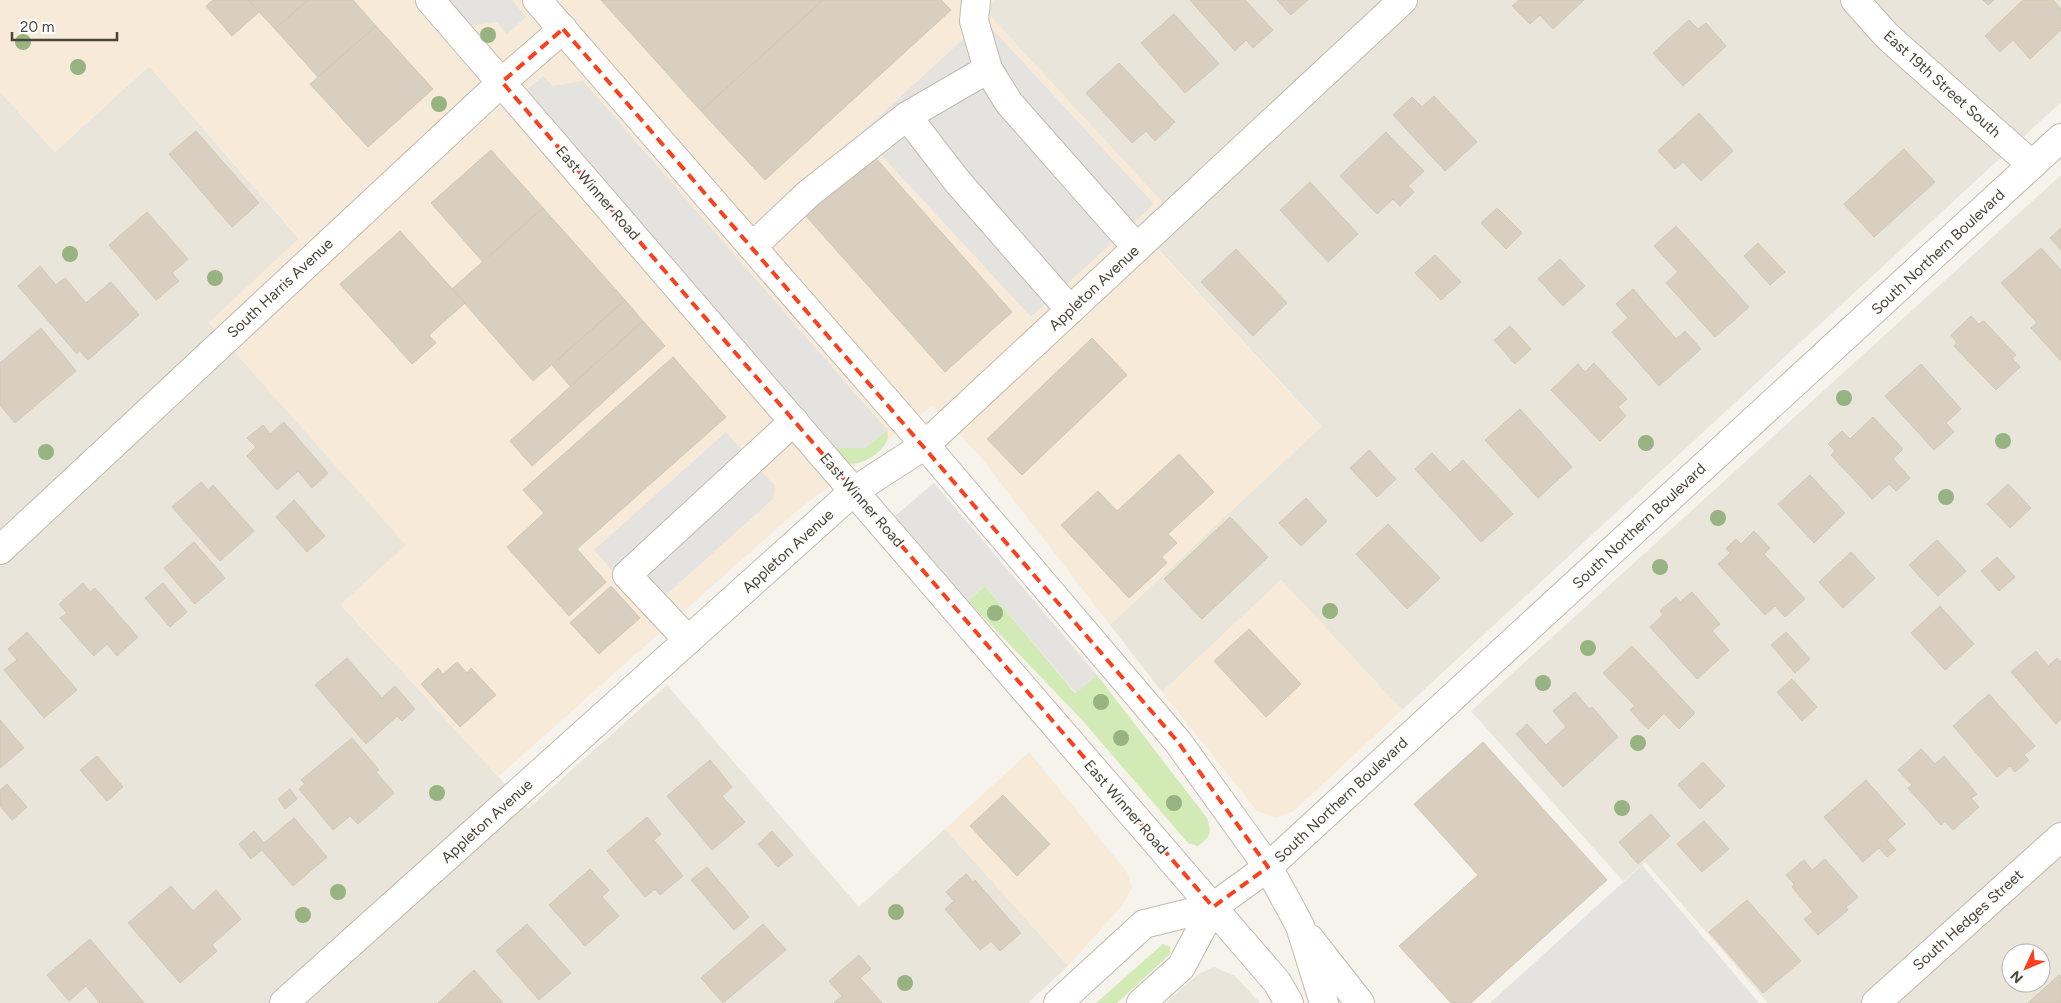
<svg xmlns="http://www.w3.org/2000/svg" width="2061" height="1003" viewBox="0 0 2061 1003" font-family="Figtree,sans-serif">
	<style>
		.residential { fill: #eae5da; fill-rule: evenodd }
		.commercial { fill: #f7ead8 }
		.green { fill: #d2eab5 }
		.parking { fill: #e5e3e0 }
		.building { fill: #d8cfc1; stroke: #d3c7b4 }
		.lines { fill: none; stroke-linecap: round; stroke-linejoin: round }
		.minor-casing { stroke: #c2bbae; stroke-width: 30 }
		.minor { stroke: #fff; stroke-width: 28 }
		.tree { fill: #97b381 }
		.marked { fill: none; stroke: #fc3f1d; stroke-width: 4; stroke-dasharray: 10 6; stroke-linejoin: round }
		.labels { text-anchor: middle; stroke-width: 4.5; stroke-linejoin: round; paint-order: stroke }
		.street-label { font-size: 15px; fill: #4b4439; stroke: #fff }
	</style>
	<rect width="100%" height="100%" fill="#f6f3ec"/>
	<g class="residential">
		<polygon points="995,0 2061,0 2061,102 1402,710 1281,580 1162,692 1110,625 1321,426 1137,226 1162,202 984,10"/>
		<polygon points="149,66 299,239 209,323 407,545 341,605 528,809 667,685 859,907 945,829 1068,966 1028,1003 0,1003 0,92 55,152"/>
		<path d="M2061,175V1003H1768L1645,862L1623,881L1471,711ZM2011,953H2041V983H2011Z"/>
		<polygon points="1214,967 1235,976 1260,1003 1166,1003 1197,975"/>
	</g>
	<g class="commercial">
		<polygon points="0,0 995,0 985,10 1162,202 1137,227 1321,427 1110,625 980,456 932,406 793,514 498,777 341,604 406,545 209,323 299,238 149,66 55,152 0,92"/>
		<polygon points="1281,580 1402,710 1294,811 1276,818 1257,811 1162,692"/>
		<polygon points="1029,752 1127,872 1132,888 1121,907 1068,966 945,829"/>
	</g>
	<g class="green">
		<path d="M887,430C894,448 859,470 844,462C839,460 834,452 830,447L865,448Z"/>
		<path d="M985,586L1075,693L1097,675L1207,818C1212,832 1211,837 1198,846L1188,843L1082,720L968,601Z"/>
		<polygon points="1163,944 1170,947 1170,954 1117,1003 1096,1003"/>
	</g>
	<g class="parking">
		<polygon points="444,0 512,0 526,17 507,34 497,22 467,26"/>
		<polygon points="984,20 1154,204 1031,317 861,133"/>
		<polygon points="543,76 553,86 583,81 887,430 865,448 830,447 523,93"/>
		<polygon points="726,432 775,486 773,499 648,611 594,550"/>
		<polygon points="934,483 1097,675 1076,693 985,586 968,601 895,516"/>
		<polygon points="1642,865 1759,1003 1490,1003"/>
	</g>
	<g class="building">
		<polygon points="213,0 248,0 259,12 232,36 206,6"/>
		<polygon points="248,0 308,0 275,29"/>
		<polygon points="308,0 353,0 376,26 318,77 275,29"/>
		<polygon points="601,0 823,0 701,111"/>
		<polygon points="823,0 941,0 951,10 765,180 701,111"/>
		<polygon points="1190,0 1245,0 1273,30 1253,48 1246,40 1235,51"/>
		<polygon points="1277,0 1308,0 1291,15"/>
		<polygon points="1519,0 1584,0 1553,29 1540,15 1530,24 1512,6"/>
		<polygon points="1983,0 1994,0 1988,5"/>
		<polygon points="2023,0 2053,0 2061,9 2061,30 2030,59 2013,40 2000,52 1985,36"/>
		<polygon points="1174,14 1219,64 1185,93 1141,43"/>
		<polygon points="1689,20 1698,29 1706,23 1726,46 1683,86 1653,53"/>
		<polygon points="376,26 433,89 368,147 310,84"/>
		<polygon points="1119,63 1175,122 1155,141 1146,131 1132,143 1086,93"/>
		<polygon points="1434,96 1477,142 1445,171 1393,115 1412,97 1422,107"/>
		<polygon points="1699,113 1733,151 1701,181 1683,162 1675,169 1658,151"/>
		<polygon points="196,131 259,203 232,227 169,154"/>
		<polygon points="1386,132 1424,171 1408,186 1414,192 1400,206 1393,199 1377,214 1340,176"/>
		<polygon points="1904,149 1935,182 1874,237 1844,204"/>
		<polygon points="491,150 543,208 483,262 431,203"/>
		<polygon points="873,155 1012,312 945,372 805,215"/>
		<polygon points="1310,182 1358,234 1328,262 1280,210"/>
		<polygon points="543,208 625,300 533,381 452,289"/>
		<polygon points="1497,208 1522,233 1506,249 1481,223"/>
		<polygon points="147,212 188,259 172,273 179,281 156,300 109,245"/>
		<polygon points="1676,226 1749,307 1715,337 1666,283 1678,272 1654,246"/>
		<polygon points="2061,228 2061,250 2050,238"/>
		<polygon points="400,231 465,303 429,335 436,343 412,364 340,284"/>
		<polygon points="1758,243 1785,272 1770,285 1744,256"/>
		<polygon points="2041,248 2061,270 2061,361 2031,328 2037,323 2001,283"/>
		<polygon points="1236,249 1287,303 1253,336 1201,282"/>
		<polygon points="1435,255 1461,282 1441,300 1415,273"/>
		<polygon points="1560,259 1585,286 1563,306 1538,279"/>
		<polygon points="40,266 56,285 65,278 86,303 111,282 139,315 88,360 79,350 77,354 18,286"/>
		<polygon points="1633,289 1676,339 1685,331 1701,349 1659,386 1612,332 1628,318 1616,304"/>
		<polygon points="625,300 643,321 570,386 552,365"/>
		<polygon points="1971,316 1979,324 1984,321 2016,355 2012,358 2020,367 1996,390 1954,346 1957,343 1951,335"/>
		<polygon points="643,321 665,346 532,466 510,441"/>
		<polygon points="1510,326 1531,349 1515,364 1494,340"/>
		<polygon points="41,328 76,371 15,423 0,405 0,363"/>
		<polygon points="1092,338 1127,375 1022,475 987,439"/>
		<polygon points="673,357 726,417 577,549 606,582 569,616 507,547 544,513 523,490"/>
		<polygon points="1594,363 1627,399 1618,407 1626,416 1600,441 1551,390 1578,364 1585,372"/>
		<polygon points="1921,364 1961,409 1946,423 1954,432 1934,450 1885,396"/>
		<polygon points="1520,409 1572,467 1538,498 1485,440"/>
		<polygon points="1873,417 1903,449 1893,459 1910,478 1896,491 1889,484 1872,499 1831,455 1835,451 1828,444 1842,431 1850,439"/>
		<polygon points="284,422 328,473 312,488 298,471 277,490 247,456 256,447 247,438 263,425 270,434"/>
		<polygon points="1369,450 1396,479 1377,497 1350,468"/>
		<polygon points="1432,453 1450,472 1463,460 1513,514 1481,542 1415,469"/>
		<polygon points="1179,454 1214,492 1168,534 1177,543 1162,557 1167,563 1129,598 1061,525 1098,491 1117,511"/>
		<polygon points="1810,475 1845,513 1814,543 1778,504"/>
		<polygon points="201,482 208,490 213,485 254,531 220,561 172,507"/>
		<polygon points="2008,484 2031,508 2010,528 1987,504"/>
		<polygon points="1306,498 1327,521 1301,546 1279,523"/>
		<polygon points="294,500 325,536 307,552 276,517"/>
		<polygon points="1230,517 1268,557 1202,619 1164,579"/>
		<polygon points="1388,524 1440,578 1407,609 1356,554"/>
		<polygon points="1754,531 1770,548 1764,554 1805,599 1785,617 1775,606 1765,615 1718,564 1730,553 1726,548 1736,539 1741,544"/>
		<polygon points="1937,540 1966,571 1938,596 1909,565"/>
		<polygon points="194,542 225,578 195,604 164,568"/>
		<polygon points="1851,552 1875,578 1843,608 1819,582"/>
		<polygon points="1997,557 2015,577 1999,591 1981,571"/>
		<polygon points="83,583 90,592 95,588 138,637 117,656 107,644 94,656 60,618 67,613 59,604"/>
		<polygon points="163,583 187,612 170,627 145,598"/>
		<polygon points="611,586 640,618 599,654 570,623"/>
		<polygon points="1692,592 1720,624 1712,631 1729,650 1697,679 1650,627 1663,615 1660,611 1676,597 1680,602"/>
		<polygon points="1940,606 1974,644 1945,670 1911,633"/>
		<polygon points="1249,629 1301,684 1266,717 1214,661"/>
		<polygon points="27,632 77,690 44,718 4,670 17,660 8,649"/>
		<polygon points="1786,632 1810,659 1795,673 1771,645"/>
		<polygon points="1632,646 1695,713 1679,729 1664,713 1648,729 1630,710 1635,706 1603,673"/>
		<polygon points="2036,651 2048,666 2057,658 2061,662 2061,719 2056,724 2011,672"/>
		<polygon points="347,658 382,698 395,686 415,709 402,721 397,716 366,744 315,685"/>
		<polygon points="457,662 467,673 471,668 496,695 460,727 421,684 438,668 443,674"/>
		<polygon points="1792,679 1817,707 1802,721 1777,692"/>
		<polygon points="1575,692 1589,709 1592,707 1618,737 1563,787 1516,734 1527,724 1546,745 1566,727 1553,711"/>
		<polygon points="1989,694 2035,746 2024,755 2029,760 2015,772 2010,766 1997,777 1953,726"/>
		<polygon points="0,720 24,748 0,768"/>
		<polygon points="352,738 379,770 376,772 394,793 358,824 350,816 333,830 299,789 305,784 301,780"/>
		<polygon points="1483,742 1607,880 1471,1003 1451,1003 1399,946 1478,875 1414,804"/>
		<polygon points="1921,749 1935,764 1944,756 1977,794 1971,798 1979,807 1953,830 1945,821 1941,825 1908,788 1912,785 1898,770"/>
		<polygon points="97,756 123,787 107,801 80,770"/>
		<polygon points="710,760 732,787 722,796 745,822 712,850 667,796"/>
		<polygon points="1703,762 1725,786 1700,809 1678,785"/>
		<polygon points="1866,780 1905,824 1887,840 1896,850 1887,857 1879,848 1863,862 1824,817"/>
		<polygon points="7,784 27,807 12,820 0,806 0,790"/>
		<polygon points="290,789 297,799 285,809 278,799"/>
		<polygon points="1003,795 1050,844 1017,876 970,826"/>
		<polygon points="1651,814 1670,836 1638,864 1619,842"/>
		<polygon points="647,817 661,834 654,840 683,876 660,895 655,889 645,897 607,851"/>
		<polygon points="294,818 327,857 293,886 262,850 251,859 239,844 254,831 264,843"/>
		<polygon points="1704,821 1729,849 1702,872 1677,844"/>
		<polygon points="772,831 793,855 778,867 758,844"/>
		<polygon points="1825,859 1858,897 1846,907 1848,910 1818,935 1804,919 1813,912 1792,887 1794,884 1786,875 1804,860 1812,870"/>
		<polygon points="707,867 749,917 734,930 691,880"/>
		<polygon points="590,869 609,890 602,897 619,916 585,946 549,905"/>
		<polygon points="966,874 973,882 975,880 1021,933 1000,951 991,941 980,950 945,909 954,901 946,892"/>
		<polygon points="171,886 193,911 216,890 241,919 212,945 217,951 180,983 128,923"/>
		<polygon points="1747,900 1801,961 1763,993 1709,932"/>
		<polygon points="527,924 571,973 539,1000 496,951"/>
		<polygon points="763,924 786,950 723,1003 701,978"/>
		<polygon points="90,939 144,1003 100,1003 86,986 69,1001 47,975"/>
		<polygon points="859,955 871,969 860,978 882,1003 834,1003 842,996 829,981"/>
		<polygon points="474,970 503,1003 438,1003"/>
		<polygon points="2059,975 2061,978 2061,1003 2028,1003"/>
	</g>
	<g class="lines">
		<defs>
			<g id="minor">
				<polyline points="430,0 1277,982 1289,1003"/>
				<polyline points="537,0 925,445 1178,742 1268,867 1292,911 1300,926 1324,1003"/>
				<polyline points="976,0 974,21 988,69 1009,103 1137,248"/>
				<polyline points="1855,0 1887,36 2032,165"/>
				<polyline points="907,116 957,181 1070,310"/>
				<polyline points="752,247 808,194 907,116 988,69"/>
				<polyline points="0,550 502,82 563,29"/>
				<polyline points="688,640 627,575 794,421"/>
				<polyline points="1310,939 1360,1003"/>
				<polyline points="284,1003 854,491 925,445 1403,0"/>
				<polyline points="1058,1003 1144,924 1213,907 1268,867 2061,138"/>
				<polyline points="1141,1003 1181,967 1213,907"/>
				<polyline points="1876,1003 2061,837"/>
			</g>
		</defs>
		<use href="#minor" class="minor-casing"/>
		<use href="#minor" class="minor"/>
	</g>
	<g class="tree">
		<circle cx="488" cy="35" r="8"/>
		<circle cx="23" cy="42" r="8"/>
		<circle cx="78" cy="67" r="8"/>
		<circle cx="439" cy="104" r="8"/>
		<circle cx="70" cy="254" r="8"/>
		<circle cx="215" cy="278" r="8"/>
		<circle cx="1844" cy="398" r="8"/>
		<circle cx="2003" cy="441" r="8"/>
		<circle cx="1646" cy="443" r="8"/>
		<circle cx="46" cy="452" r="8"/>
		<circle cx="1946" cy="497" r="8"/>
		<circle cx="1718" cy="518" r="8"/>
		<circle cx="1660" cy="567" r="8"/>
		<circle cx="1330" cy="611" r="8"/>
		<circle cx="995" cy="613" r="8"/>
		<circle cx="1588" cy="648" r="8"/>
		<circle cx="1543" cy="683" r="8"/>
		<circle cx="1101" cy="702" r="8"/>
		<circle cx="1121" cy="738" r="8"/>
		<circle cx="1638" cy="743" r="8"/>
		<circle cx="437" cy="793" r="8"/>
		<circle cx="1174" cy="803" r="8"/>
		<circle cx="1622" cy="808" r="8"/>
		<circle cx="338" cy="892" r="8"/>
		<circle cx="896" cy="912" r="8"/>
		<circle cx="303" cy="915" r="8"/>
		<circle cx="905" cy="983" r="8"/>
	</g>
	<path class="marked" d="M563,29L1178,742L1268,867L1213,907L502,82Z"/>
	<g class="labels">
		<g class="street-label">
			<text transform="translate(1942 84) rotate(42)" y="5">East 19th Street South</text>
			<text transform="translate(598 193) rotate(49)" y="5">East Winner Road</text>
			<text transform="translate(1938 252) rotate(-43)" y="5">South Northern Boulevard</text>
			<text transform="translate(280 288) rotate(-43)" y="5">South Harris Avenue</text>
			<text transform="translate(1094 288) rotate(-43)" y="5">Appleton Avenue</text>
			<text transform="translate(862 500) rotate(49)" y="5">East Winner Road</text>
			<text transform="translate(1639 526) rotate(-43)" y="5">South Northern Boulevard</text>
			<text transform="translate(788 551) rotate(-42)" y="5">Appleton Avenue</text>
			<text transform="translate(1341 800) rotate(-43)" y="5">South Northern Boulevard</text>
			<text transform="translate(1126 807) rotate(49)" y="5">East Winner Road</text>
			<text transform="translate(487 821) rotate(-42)" y="5">Appleton Avenue</text>
			<text transform="translate(1968 920) rotate(-42)" y="5">South Hedges Street</text>
		</g>
	</g>
	<g transform="translate(2026 968) rotate(226)"><circle r="24" fill="#ffffff" stroke="#b7b4b0"/>
	<path d="M0-4L9 19L0 12L-9 19Z" fill="#fc3f1d"/>
	<text y="-8" font-size="14" font-weight="bold" text-anchor="middle" fill="#4b4439">N</text>
	</g>
	<path d="M12 32v8h105v-8" fill="none" stroke="#4b4439" stroke-width="2.5"/>
	<text x="20" y="32" font-size="15" fill="#4b4439" stroke="#ffffff" stroke-width="4" paint-order="stroke">20 m</text>
</svg>
